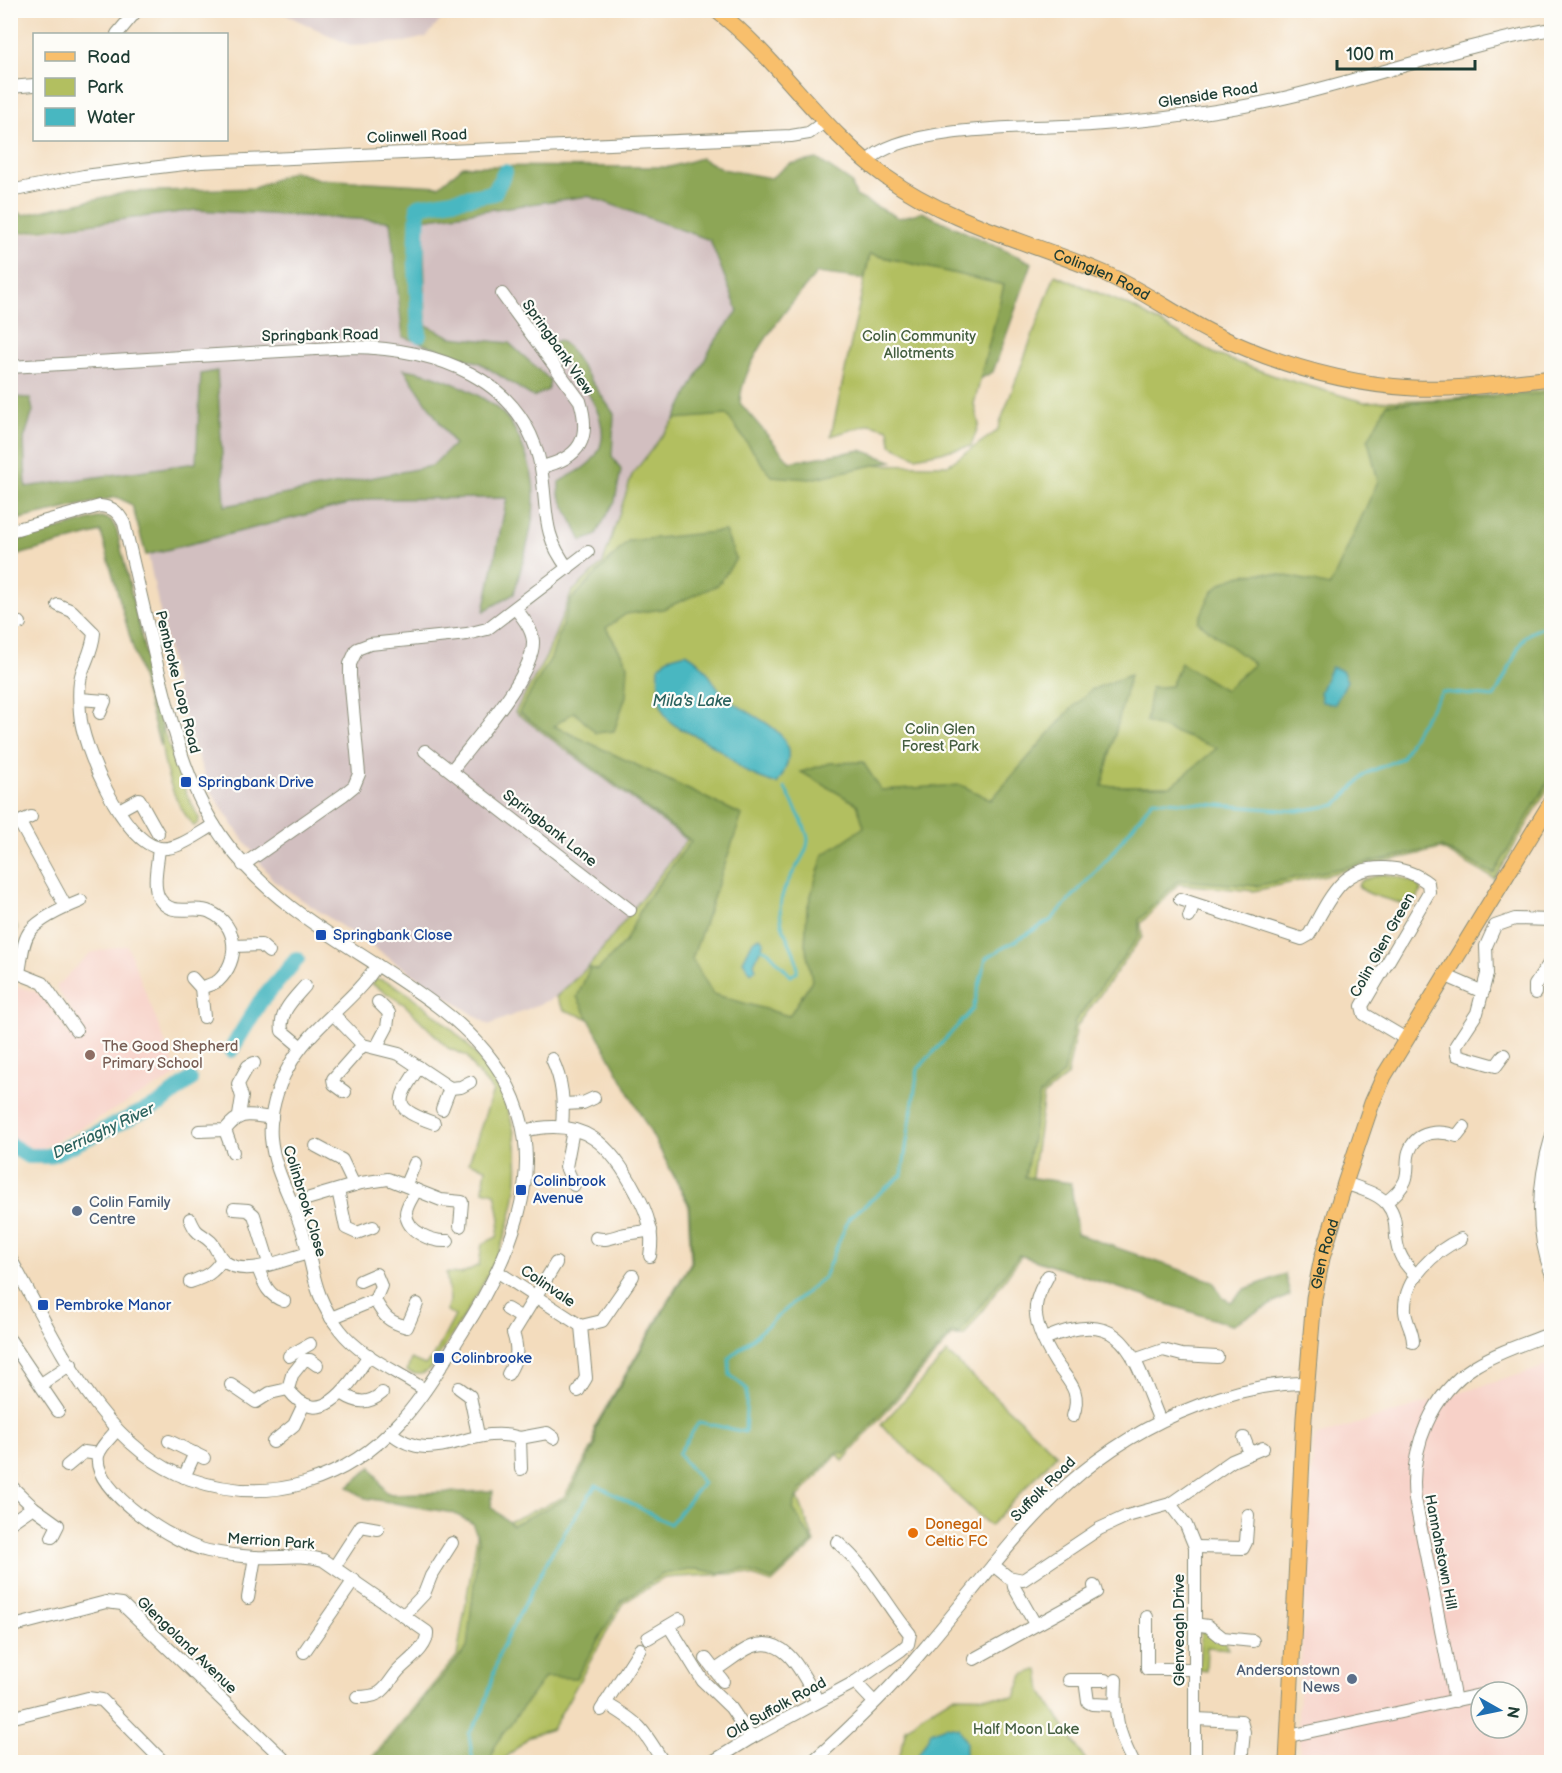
<svg xmlns="http://www.w3.org/2000/svg" width="1562" height="1773" viewBox="0 0 1562 1773" font-family="'Balsamiq Sans',sans-serif">
	<style>
		.built { fill: #f7d1c8; fill-rule: evenodd }
		.industrial { fill: #d2bfc0 }
		.green { fill: #b2bf60; stroke: #687e4a; stroke-width: 1.5 }
		.forest { fill: #8da656; stroke: #567245; stroke-width: 1.5 }
		.water { fill: #48b7c1; stroke: #347a7a; stroke-width: 1.5 }
		.lines { fill: none; stroke-linecap: round; stroke-linejoin: round }
		.stream { stroke: #48b7c1; stroke-width: 3 }
		.river { stroke: #48b7c1; stroke-width: 16 }
		.minor-casing { stroke: #898c78; stroke-width: 14 }
		.major-casing { stroke: #898c78; stroke-width: 17 }
		.minor { stroke: #fff; stroke-width: 12 }
		.major { stroke: #f8bf6c; stroke-width: 15 }
		.transit-dot { fill: #1a4fb4; stroke: #fdfcf7; stroke-width: 2 }
		.education-dot { fill: #8d6e63; stroke: #fdfcf7; stroke-width: 2 }
		.service-dot { fill: #5c6f8a; stroke: #fdfcf7; stroke-width: 2 }
		.food-dot { fill: #e8710a; stroke: #fdfcf7; stroke-width: 2 }
		.labels { text-anchor: middle; stroke-width: 4.5; stroke-linejoin: round; paint-order: stroke }
		.street-label { font-size: 15px; fill: #1f3d34; stroke: #fdfcf7 }
		.park-label { font-size: 15px; fill: #445e3f; stroke: #fdfcf7 }
		.transit-label { font-size: 15px; fill: #164399; stroke: #fdfcf7; text-anchor: start }
		.education-label { font-size: 15px; fill: #785e54; stroke: #fdfcf7; text-anchor: start }
		.service-label { font-size: 15px; fill: #4e5e75; stroke: #fdfcf7; text-anchor: start }
		.food-label { font-size: 15px; fill: #c56008; stroke: #fdfcf7; text-anchor: start }
		.water-label { font-size: 16px; font-style: italic; fill: #2b625e; stroke: #fdfcf7 }
	</style>
	<rect width="100%" height="100%" fill="#fdfcf7"/>
	<filter id="ink" filterUnits="userSpaceOnUse"><feTurbulence type="fractalNoise" baseFrequency=".0167" numOctaves="2"/><feDisplacementMap in="SourceGraphic" scale="12" xChannelSelector="R" yChannelSelector="G"/><feConvolveMatrix kernelMatrix="1 2 1 2 8 2 1 2 1" color-interpolation-filters="sRGB"/></filter>
	<filter id="wash" filterUnits="userSpaceOnUse"><feTurbulence type="fractalNoise" baseFrequency=".008" numOctaves="4" result="noise"/><feDisplacementMap in="SourceGraphic" scale="24" xChannelSelector="R" yChannelSelector="G"/><feGaussianBlur stdDeviation="1.35" result="paint"/><feColorMatrix in="noise" values="0 0 0 0 0 0 0 0 0 0 0 0 0 0 0 0 0 1.4 0 .05"/><feComposite in="paint" operator="in"/></filter>
	<g filter="url(#wash)">
		<rect width="100%" height="100%" fill="#f3dcbd"/>
		<g class="built">
			<polygon points="127,945 178,1075 41,1149 18,1145 11,1138 11,985 37,992 60,1020 67,1034 82,1027 56,987 90,953"/>
			<path d="M1551,1365V1762H1300L1298,1712L1314,1437ZM1481,1692H1517V1728H1481Z"/>
		</g>
		<g class="industrial">
			<polygon points="278,11 449,11 426,37 405,42 350,45"/>
			<polygon points="588,196 710,240 738,311 713,344 675,419 632,475 603,563 572,593 546,657 516,712 687,840 590,965 556,997 489,1025 274,881 237,831 209,788 179,703 147,550 129,481 14,493 10,436 10,236 196,210 390,221 423,219"/>
		</g>
		<g class="green">
			<polygon points="870,254 1005,285 974,404 979,424 971,446 916,457 891,445 889,429 870,424 831,436"/>
			<polygon points="1055,275 1132,307 1215,354 1275,376 1364,402 1444,399 1551,389 1551,783 1495,879 1441,849 1254,891 1178,884 1141,923 1142,937 1077,1026 1067,1076 1044,1095 1020,1258 964,1336 952,1336 843,1461 838,1454 798,1497 815,1543 772,1583 743,1573 664,1578 623,1603 552,1729 530,1736 501,1762 368,1762 457,1656 477,1536 564,1497 594,1444 594,1428 691,1262 688,1204 593,1020 564,1010 556,997 590,965 687,840 515,712 546,657 572,592 603,563 632,475 675,419 731,401 788,464 948,465 997,431"/>
			<path d="M162,726L186,793L199,818L198,823L194,826C172,802 159,758 162,726Z"/>
			<path d="M1383,874L1399,877L1418,884L1421,892L1412,907C1397,900 1365,897 1358,885L1363,880Z"/>
			<polygon points="10,916 17,927 12,960 10,960"/>
			<path d="M376,979C394,979 434,1013 448,1026C523,1091 536,1175 493,1264C476,1300 453,1333 432,1366C424,1376 418,1376 407,1371L411,1359L425,1365L434,1356L455,1316L446,1310L450,1300L446,1273L461,1274L479,1265L482,1244L497,1237L500,1219L495,1193L483,1190L486,1168L469,1162L493,1091L474,1069L467,1056L448,1048L404,1004L372,984Z"/>
			<polygon points="947,1353 1057,1454 990,1526 881,1425"/>
			<polygon points="1201,1629 1226,1643 1229,1649 1207,1647 1206,1671 1199,1670"/>
			<polygon points="1039,1669 1042,1692 1087,1762 898,1762 906,1729 922,1715 953,1696 1015,1697 1023,1675"/>
		</g>
		<g class="forest">
			<path d="M701,158L722,169L771,178L789,164L817,159L851,182L856,196L899,218L922,212L1032,263L993,372L980,379L1004,285L870,254L864,279L817,273C790,304 741,362 740,403L790,462L861,450L892,461L810,479L771,476L727,415L675,419L713,344L738,311L710,240L588,196L423,219L426,325L451,337L509,343L550,380L548,390L533,397L480,363L403,337L390,221L196,210L11,234V209L23,215L128,192L255,188L293,171L319,179L439,186L463,166L670,167Z"/>
			<path d="M559,340L569,348L614,414L612,456L621,470L615,501L595,536L582,541L559,494V482C568,476 579,472 587,465C627,431 579,379 555,352L554,342Z"/>
			<path d="M404,369C436,373 495,397 512,425C520,438 529,461 532,476C540,513 523,558 514,594L484,611L507,498L369,499L146,555L132,505L117,497L11,521V397L30,398L33,411L24,439L26,487L196,463L201,374L217,371L225,506L432,466L454,444Z"/>
			<path d="M1551,393V777L1494,874L1441,847L1256,886L1178,880L1139,920V936L1075,1021L1064,1073L1040,1095L1025,1177L1071,1183L1077,1234L1213,1281L1223,1298L1231,1302L1245,1289L1285,1274L1290,1295L1231,1325L1019,1255L959,1335L952,1333L846,1453L837,1452L798,1492L793,1509L813,1542L772,1580L743,1569L720,1573L696,1569L663,1574L621,1601L576,1678L545,1677L494,1746L491,1762H371L467,1648L479,1539L472,1523L453,1513L365,1498L348,1487L371,1467L386,1492L391,1494L493,1491L491,1507L512,1525L566,1499L596,1444L595,1429L692,1262L689,1203L577,997L590,968L598,970L625,942L644,903L691,841L519,712L551,658L571,600L628,541L725,531L736,559L718,585L663,609L626,614L606,628L628,665L626,696L614,731L596,733L574,712L554,726L742,815L692,959L713,994L789,1016L812,980L805,944L807,909L823,855L864,827L857,804L801,772L830,763L863,762L881,790L961,785L991,800L1069,711L1091,690L1130,675L1102,786H1171L1217,748L1146,722L1151,688L1171,686L1181,663L1225,690L1254,664L1198,622C1203,612 1208,595 1216,588C1247,561 1294,578 1330,586L1378,481L1368,440L1387,404Z"/>
			<polygon points="101,517 111,520 117,531 162,726 160,746 101,532 11,557 11,542"/>
		</g>
		<g class="water">
			<path d="M686,653C711,667 709,682 726,697C755,722 813,732 777,784C767,780 756,777 747,772C737,766 730,757 721,751C678,720 655,736 659,667L668,658Z"/>
			<polygon points="1331,667 1342,670 1347,681 1335,704 1322,702 1320,692"/>
			<polygon points="760,937 764,942 754,963 756,969 751,973 743,961 753,941"/>
			<polygon points="945,1726 959,1728 966,1742 966,1754 956,1762 914,1762 931,1732"/>
		</g>
		<g class="lines">
			<g class="stream">
				<path d="M762,948L768,951L791,976L797,972C799,953 784,938 781,920C774,884 808,862 808,839C807,827 791,801 785,788"/>
				<path d="M473,1762L469,1734L483,1711L500,1651L552,1552L596,1485L670,1524L703,1483L678,1454L699,1422L745,1432L747,1389L730,1375L729,1358L824,1277L849,1218L902,1175L918,1069L973,1009L986,958L1051,920L1108,858L1153,800L1297,811L1336,805L1367,773L1402,758L1418,727L1442,692L1494,697C1500,686 1507,674 1512,662C1524,636 1522,634 1552,624"/>
			</g>
			<g class="river">
				<polyline points="419,335 416,263 418,206 494,193 505,172"/>
				<polyline points="231,1050 260,1002 297,959"/>
				<polyline points="10,1145 28,1156 49,1156 161,1103 190,1080"/>
			</g>
		</g>
	</g>
	<g filter="url(#ink)">
		<g class="lines">
			<defs>
				<g id="minor">
					<polyline points="117,34 137,10"/>
					<polyline points="10,87 34,85"/>
					<path d="M867,162C900,124 1040,128 1091,125C1157,120 1224,112 1288,97C1376,76 1463,45 1552,29"/>
					<polyline points="10,191 84,176 201,162 791,136 809,133 823,123"/>
					<path d="M502,294L580,401C591,438 581,458 541,467"/>
					<path d="M10,367L351,347C434,348 524,377 541,468C548,508 541,534 568,568"/>
					<path d="M10,531L100,506C113,507 118,512 124,523C135,570 146,617 157,665C173,728 187,791 227,844C282,917 366,952 437,1006C565,1102 538,1215 462,1333C443,1363 425,1394 402,1420C347,1481 270,1507 190,1479C100,1448 54,1335 10,1258"/>
					<path d="M58,605L72,611L94,633C93,648 87,658 82,672C78,684 79,701 80,713C82,747 123,841 159,848C177,851 199,833 214,825"/>
					<polyline points="10,624 20,623"/>
					<polyline points="80,699 105,701 100,713"/>
					<polyline points="425,751 630,910"/>
					<path d="M452,770C473,742 535,674 533,641C532,629 523,618 516,609"/>
					<polyline points="119,810 139,799 158,833"/>
					<polyline points="20,823 66,907"/>
					<polyline points="10,826 31,817"/>
					<path d="M159,848C158,862 152,885 159,898C172,919 194,904 210,912C239,925 240,961 218,981C213,984 206,986 201,988"/>
					<polyline points="243,865 343,795 354,786 359,774 350,676 350,664 357,649 370,644 467,634 487,629 588,552"/>
					<path d="M1180,899L1302,939L1309,935C1319,918 1328,897 1342,883C1364,861 1405,865 1428,883L1429,892L1362,1006L1364,1014L1406,1039"/>
					<polyline points="1189,917 1194,904"/>
					<polyline points="235,946 261,945 269,952"/>
					<path d="M377,965C353,1003 309,1027 288,1068C277,1087 269,1116 271,1138C274,1170 290,1195 300,1224C315,1266 310,1292 340,1330C361,1357 397,1371 425,1390"/>
					<polyline points="10,970 43,983 76,1030"/>
					<path d="M19,972C22,959 22,940 31,930C42,917 66,907 81,901"/>
					<polyline points="1444,975 1483,992"/>
					<polyline points="192,978 201,988 204,1017"/>
					<polyline points="1535,993 1535,985 1552,959"/>
					<polyline points="333,1014 363,1045 399,1054 450,1088 461,1087 470,1082"/>
					<path d="M300,1046L282,1031C279,1012 293,1000 305,986"/>
					<polyline points="377,1046 387,1027 389,1013 378,1002"/>
					<polyline points="1504,1055 1496,1066 1457,1055 1456,1045 1477,1013 1487,974 1486,946 1495,926 1515,919 1552,920"/>
					<path d="M552,1059C563,1082 564,1102 562,1127"/>
					<path d="M419,1067C396,1102 391,1108 434,1123"/>
					<polyline points="345,1092 334,1084 333,1079 363,1045"/>
					<polyline points="564,1104 583,1103 594,1098"/>
					<polyline points="442,1109 450,1088"/>
					<polyline points="239,1116 242,1097 238,1084 248,1066 254,1063"/>
					<polyline points="225,1130 233,1152"/>
					<polyline points="573,1130 566,1167 574,1185"/>
					<path d="M199,1131L225,1130C241,1110 248,1115 272,1118"/>
					<path d="M524,1131C584,1116 611,1144 637,1194C648,1214 654,1233 650,1256"/>
					<path d="M1552,1135C1538,1181 1534,1229 1552,1275"/>
					<polyline points="316,1146 342,1160 354,1185"/>
					<path d="M1345,1183C1358,1188 1378,1193 1387,1204C1405,1226 1383,1246 1417,1276"/>
					<polyline points="406,1184 415,1163"/>
					<polyline points="338,1190 346,1228 357,1233 373,1227"/>
					<path d="M416,1190C413,1197 406,1206 406,1213C407,1233 433,1242 448,1241"/>
					<path d="M1386,1202C1394,1196 1401,1190 1405,1181C1409,1172 1406,1161 1409,1152C1416,1130 1440,1130 1457,1136L1464,1127"/>
					<polyline points="293,1203 361,1183 388,1179 441,1200 462,1202 460,1226"/>
					<polyline points="234,1209 248,1210 254,1215 269,1263"/>
					<path d="M190,1219C198,1237 198,1230 211,1242C216,1247 218,1256 224,1261C245,1279 286,1258 309,1253"/>
					<path d="M596,1238C609,1241 614,1236 626,1234C635,1232 640,1233 651,1230"/>
					<path d="M258,1268C264,1283 267,1295 284,1301"/>
					<polyline points="498,1272 581,1326"/>
					<path d="M1048,1276C1043,1285 1037,1295 1036,1306C1034,1324 1046,1347 1056,1363C1069,1382 1082,1391 1073,1416"/>
					<path d="M360,1281L376,1274L381,1286L375,1300C384,1317 389,1322 407,1327L417,1304"/>
					<path d="M190,1282C205,1277 214,1273 222,1259"/>
					<polyline points="507,1309 522,1318"/>
					<polyline points="331,1318 375,1300"/>
					<path d="M1044,1339C1127,1304 1133,1357 1160,1421"/>
					<polyline points="10,1340 58,1411"/>
					<path d="M1413,1342C1413,1331 1406,1323 1405,1311C1403,1279 1435,1251 1461,1239"/>
					<polyline points="289,1356 310,1344"/>
					<polyline points="1134,1360 1163,1350 1182,1355 1217,1357"/>
					<path d="M317,1365L310,1360H304L292,1375L288,1389C321,1434 351,1382 369,1355"/>
					<path d="M508,1374C517,1359 519,1351 513,1333L556,1263"/>
					<polyline points="41,1384 71,1364"/>
					<polyline points="231,1385 256,1402 270,1393 288,1389"/>
					<polyline points="459,1388 470,1396 478,1435"/>
					<polyline points="578,1391 586,1378 581,1326 602,1321 633,1276"/>
					<path d="M343,1394C357,1403 368,1405 382,1393"/>
					<path d="M117,1430C111,1437 100,1447 98,1456C92,1492 178,1545 208,1551C223,1554 239,1556 254,1557C278,1559 299,1553 323,1560L427,1632C428,1647 410,1659 401,1668C392,1676 389,1687 379,1693C372,1697 365,1697 357,1697"/>
					<path d="M390,1432C433,1470 472,1422 520,1438"/>
					<polyline points="1244,1438 1250,1453"/>
					<polyline points="169,1441 204,1458"/>
					<polyline points="273,1442 294,1425 304,1404"/>
					<polyline points="67,1466 84,1452 98,1454"/>
					<polyline points="521,1469 520,1438 547,1433 554,1438"/>
					<polyline points="184,1477 195,1453"/>
					<polyline points="10,1485 33,1507 58,1525 52,1537"/>
					<polyline points="1170,1504 1186,1525 1195,1547 1195,1762"/>
					<polyline points="10,1523 33,1507"/>
					<path d="M837,1542C869,1569 884,1602 910,1634L908,1644L901,1650L855,1682"/>
					<polyline points="1195,1547 1243,1548 1246,1542 1248,1515"/>
					<polyline points="993,1565 1008,1577 1023,1580 1099,1529 1127,1516 1170,1504 1232,1461 1263,1448"/>
					<polyline points="335,1566 361,1526 378,1529"/>
					<polyline points="1013,1580 1014,1587 1035,1624"/>
					<polyline points="248,1598 255,1557"/>
					<polyline points="405,1614 424,1594 431,1576 452,1543"/>
					<polyline points="1147,1617 1147,1669 1193,1669"/>
					<polyline points="1193,1624 1208,1626 1223,1638 1253,1641"/>
					<polyline points="669,1626 703,1681 731,1708 751,1738"/>
					<polyline points="10,1627 106,1602 122,1604 287,1762"/>
					<polyline points="648,1638 680,1619"/>
					<polyline points="304,1652 354,1580"/>
					<polyline points="706,1659 723,1681"/>
					<polyline points="974,1659 1096,1592 1094,1586"/>
					<path d="M715,1670C727,1663 739,1652 751,1647C787,1632 804,1678 818,1701"/>
					<polyline points="1069,1680 1105,1680"/>
					<polyline points="1085,1680 1088,1702 1092,1704 1114,1705"/>
					<path d="M1116,1680C1114,1715 1117,1731 1133,1762"/>
					<path d="M1455,1701L1415,1499C1409,1449 1432,1393 1475,1366C1498,1352 1526,1343 1552,1333"/>
					<path d="M605,1703C640,1723 643,1729 663,1762"/>
					<polyline points="601,1710 640,1649"/>
					<polyline points="10,1718 88,1698 102,1700 163,1762"/>
					<polyline points="1195,1719 1241,1721 1244,1732 1241,1762"/>
					<polyline points="1289,1736 1480,1695"/>
					<polyline points="712,1762 751,1738 855,1682 874,1702"/>
					<path d="M812,1762C851,1727 890,1690 924,1649C1012,1546 1065,1455 1199,1405C1233,1392 1269,1383 1306,1383"/>
				</g>
				<g id="major">
					<path id="s1" d="M716,10C780,60 820,129 886,177C950,223 1027,241 1099,271C1141,288 1176,316 1216,335C1277,364 1346,384 1413,388C1459,390 1506,383 1552,378"/>
					<path id="s2" d="M1287,1762L1304,1418L1314,1298L1322,1258L1345,1183L1372,1103L1384,1076L1552,801"/>
				</g>
			</defs>
			<use href="#minor" class="minor-casing"/>
			<use href="#major" class="major-casing"/>
			<use href="#minor" class="minor"/>
			<use href="#major" class="major"/>
		</g>
	</g>
	<g class="transit-dot">
		<rect x="180" y="776" width="12" height="12" rx="3"/>
		<rect x="315" y="929" width="12" height="12" rx="3"/>
		<rect x="515" y="1184" width="12" height="12" rx="3"/>
		<rect x="37" y="1299" width="12" height="12" rx="3"/>
		<rect x="433" y="1352" width="12" height="12" rx="3"/>
	</g>
	<circle class="education-dot" cx="90" cy="1055" r="6"/>
	<g class="service-dot">
		<circle cx="77" cy="1211" r="6"/>
		<circle cx="1352" cy="1679" r="6"/>
	</g>
	<circle class="food-dot" cx="913" cy="1533" r="6"/>
	<g class="labels">
		<g class="street-label">
			<text transform="translate(1208 95) rotate(-9)" y="5">Glenside Road</text>
			<text transform="translate(417 136) rotate(-2)" y="5">Colinwell Road</text>
			<text dy="5" stroke="none"><textPath href="#s1" startOffset="476">Colinglen Road</textPath></text>
			<text transform="translate(320 335) rotate(-1)" y="5">Springbank Road</text>
			<text transform="translate(558 347) rotate(55)" y="5">Springbank View</text>
			<text transform="translate(178 682) rotate(76)" y="5">Pembroke Loop Road</text>
			<text transform="translate(550 828) rotate(38)" y="5">Springbank Lane</text>
			<text transform="translate(1382 945) rotate(-61)" y="5">Colin Glen Green</text>
			<text transform="translate(305 1201) rotate(73)" y="5">Colinbrook Close</text>
			<text dy="5" stroke="none"><textPath href="#s2" startOffset="510">Glen Road</textPath></text>
			<text transform="translate(548 1286) rotate(34)" y="5">Colinvale</text>
			<text transform="translate(1043 1489) rotate(-45)" y="5">Suffolk Road</text>
			<text transform="translate(271 1541) rotate(4)" y="5">Merrion Park</text>
			<text transform="translate(1441 1552) rotate(79)" y="5">Hannahstown Hill</text>
			<text transform="translate(1179 1630) rotate(-90)" y="5">Glenveagh Drive</text>
			<text transform="translate(187 1645) rotate(44)" y="5">Glengoland Avenue</text>
			<text transform="translate(776 1708) rotate(-29)" y="5">Old Suffolk Road</text>
		</g>
		<g class="park-label">
			<text x="919" y="341">Colin Community<tspan x="919" dy="17">Allotments</tspan></text>
			<text x="940" y="734">Colin Glen<tspan x="940" dy="17">Forest Park</tspan></text>
			<text x="1026" y="1734">Half Moon Lake</text>
		</g>
		<g class="transit-label">
			<text x="198" y="787">Springbank Drive</text>
			<text x="333" y="940">Springbank Close</text>
			<text x="533" y="1186">Colinbrook<tspan x="533" dy="17">Avenue</tspan></text>
			<text x="55" y="1310">Pembroke Manor</text>
			<text x="451" y="1363">Colinbrooke</text>
		</g>
		<g class="education-label">
			<text x="102" y="1051">The Good Shepherd<tspan x="102" dy="17">Primary School</tspan></text>
		</g>
		<g class="service-label">
			<text x="89" y="1207">Colin Family<tspan x="89" dy="17">Centre</tspan></text>
			<text x="1340" y="1675" text-anchor="end">Andersonstown<tspan x="1340" dy="17">News</tspan></text>
		</g>
		<g class="food-label">
			<text x="925" y="1529">Donegal<tspan x="925" dy="17">Celtic FC</tspan></text>
		</g>
		<g class="water-label">
			<text x="692" y="706">Mila's Lake</text>
			<text transform="translate(103 1130) rotate(-25)" y="6">Derriaghy River</text>
		</g>
	</g>
	<rect width="1562" height="1773" fill="none" stroke="#fdfcf7" stroke-width="36"/>
	<rect x="33" y="33" width="195" height="108" fill="#fdfcf7" stroke="#a4b0a9" stroke-width="1.5"/>
	<rect x="45" y="52" width="30" height="9" fill="#f8bf6c" stroke="#a4b0a9" stroke-width="1.5"/>
	<text x="87" y="63" font-size="18" fill="#1f3d34">Road</text>
	<rect x="45" y="78" width="30" height="18" fill="#b2bf60" stroke="#a4b0a9" stroke-width="1.5"/>
	<text x="87" y="93" font-size="18" fill="#1f3d34">Park</text>
	<rect x="45" y="108" width="30" height="18" fill="#48b7c1" stroke="#a4b0a9" stroke-width="1.5"/>
	<text x="87" y="123" font-size="18" fill="#1f3d34">Water</text>
	<g transform="translate(1499 1710) rotate(99)"><circle r="28" fill="#fdfcf7" stroke="#a4b0a9" stroke-width="1.5"/>
	<path d="M0-4.5L10 22L0 15L-10 22Z" fill="#1f6fb2"/>
	<text y="-9" font-size="16" font-weight="bold" text-anchor="middle" fill="#1f3d34">N</text>
	</g>
	<path d="M1337 60v9h138v-9" fill="none" stroke="#1f3d34" stroke-width="3"/>
	<text x="1346" y="60" font-size="18" fill="#1f3d34" stroke="#fdfcf7" stroke-width="4.5" paint-order="stroke">100 m</text>
</svg>
